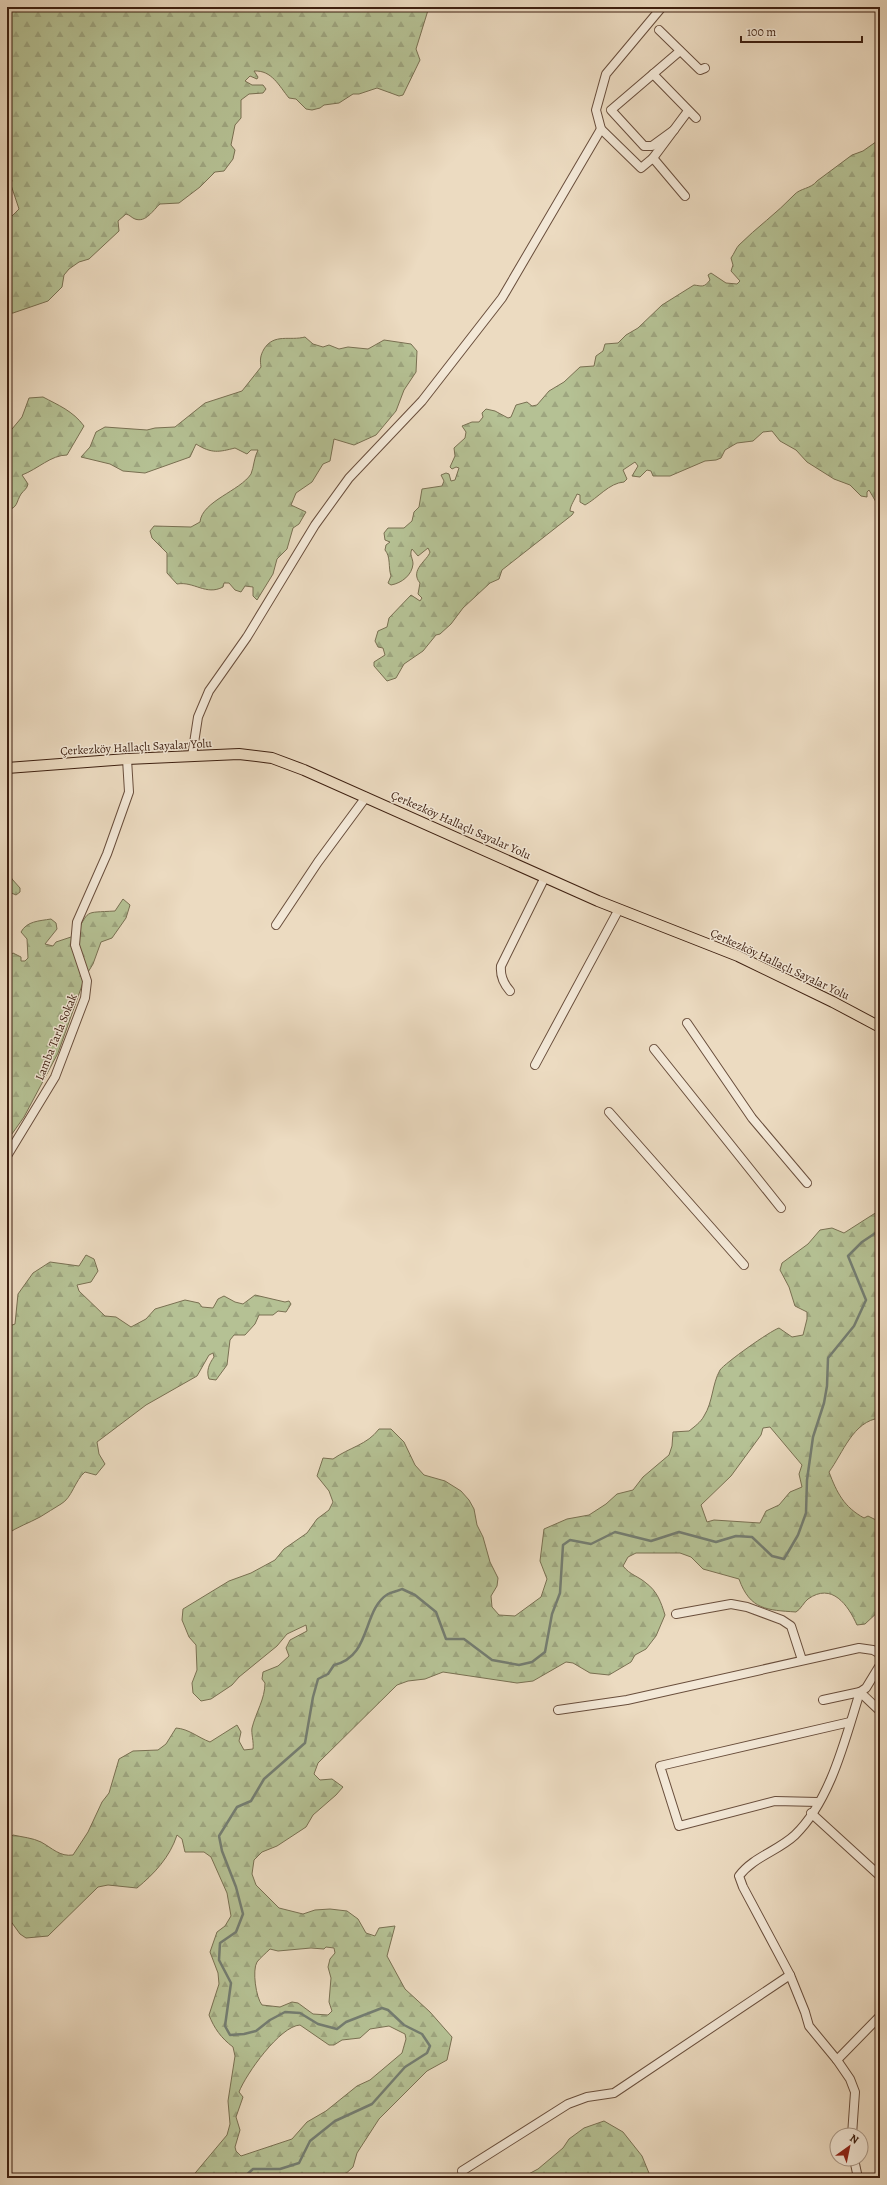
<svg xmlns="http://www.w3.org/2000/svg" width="887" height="2185" viewBox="0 0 887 2185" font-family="Alegreya,serif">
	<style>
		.forest { fill: url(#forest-firs); stroke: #797052; fill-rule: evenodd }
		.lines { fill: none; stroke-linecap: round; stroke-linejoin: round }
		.stream { stroke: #747d71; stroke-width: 2.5 }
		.minor-casing { stroke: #694e3c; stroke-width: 10 }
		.major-casing { stroke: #3d1f10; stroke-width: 12 }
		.minor { stroke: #f3e8d7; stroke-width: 8 }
		.major { stroke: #ecdbc1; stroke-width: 10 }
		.labels { text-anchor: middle; stroke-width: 3; stroke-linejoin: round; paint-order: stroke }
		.street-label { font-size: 12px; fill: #3d1f10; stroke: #f3e8d7 }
	</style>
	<defs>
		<pattern id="forest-firs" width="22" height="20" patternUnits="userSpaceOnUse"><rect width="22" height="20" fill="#b5c194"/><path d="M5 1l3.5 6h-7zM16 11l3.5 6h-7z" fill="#9da57f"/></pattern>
	</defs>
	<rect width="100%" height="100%" fill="#ecdbc1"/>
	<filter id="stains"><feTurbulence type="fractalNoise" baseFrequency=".005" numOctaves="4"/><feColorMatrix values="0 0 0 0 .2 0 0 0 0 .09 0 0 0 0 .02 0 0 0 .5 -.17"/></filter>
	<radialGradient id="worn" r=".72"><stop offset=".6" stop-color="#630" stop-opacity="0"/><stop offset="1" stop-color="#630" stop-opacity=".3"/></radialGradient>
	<g class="forest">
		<path d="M7,7H429L416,49L420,60L403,95L399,96L377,88L359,94H353L339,103L324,105L320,108L312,110L306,109L296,99L289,98C279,86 272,70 254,71L258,77L257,79L250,76L245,81L252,85H263L266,89L263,93L249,94L241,100V118L235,125L231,145L235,150L233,159L224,171L215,172L200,187L179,203L160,204C153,210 146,223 135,219C132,218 130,215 126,214L118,221L119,231L89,259L79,262L69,269L64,275L62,287L48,301L13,313H7V221L19,209L11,185L12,180L7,174Z"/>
		<path d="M880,139V505L876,502L869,490L867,492V497L861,496L850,485L834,479L807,462L796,450L780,441L772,431L763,432L753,441L737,443L725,450L721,458L716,460L705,461L670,476H653L651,471L647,470L640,477L632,476L638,466L635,462L623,470L627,479L624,482C609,483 598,498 585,505L580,502V495L577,494C575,499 570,506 570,511L574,512L572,515L502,570L499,579L490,583L463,608L451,624L440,634L436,635L423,651L404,664L396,678L387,681L374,666V662L385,655L383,648L378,647L375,641L378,631L387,627L389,618L411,595L420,601L422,598L418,594L420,583C409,570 428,560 430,552L428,548L418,556L412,549C409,555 413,558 413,564C412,575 402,583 391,585L388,583L391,576C388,567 391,557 385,550L386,545L390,542L385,540L384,533L388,528H404L412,521L414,512L419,507L422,489L442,486L444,481L441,475L446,473L449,474L451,481L455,480L459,468L456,467L452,469L450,467L455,456L454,448L465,438L466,432L462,426L472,422H479L483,417L482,413L486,409L495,411L508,418L511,417L516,405L527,402L532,406L537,405L549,391L564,382L580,367L594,366L596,356L603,351L605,344L618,343L626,335L638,328L662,305L694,285C702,286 704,288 710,280L708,275L711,273L726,283L737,284L740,281L731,271L733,265L731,258C734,254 736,248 739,245C756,228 777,213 794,195C800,188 811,189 817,181L852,155L863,151Z"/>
		<path d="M305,337L313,344L323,347L329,345L339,349L348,347L368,349L384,340L411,344L417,351L416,372L404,390L396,411L376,435L354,445L334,439L330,461L323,464L312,482L296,493L291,505L306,512L299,524L293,528L287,549L277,559L273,574L257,600L253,596V587L245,586L241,592L235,590L229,583H224L223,587C206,596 194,581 177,584L167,573V553L152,538L150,531L154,526L191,527L200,522C202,501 240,491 251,474C254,467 254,457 258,450H251L247,454L235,448C219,452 212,454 196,444L190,457L145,473L123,471L110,464L81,457L90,447L96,432L105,427L147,430L155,428L175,427L205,403L242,391L261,367C260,360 260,356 264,349C274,333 290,341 305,337Z"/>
		<path d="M43,397C58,405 73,411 84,426L67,455C51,455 38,469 22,475L28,484C27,489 24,490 21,494C16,502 18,508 7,510V435L22,417L29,398Z"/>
		<polygon points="7,867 12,879 20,888 20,892 16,895 7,891"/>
		<path d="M123,899L130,905L126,918L112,938L101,942L93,964L85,977L58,1053L24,1117L7,1141V961L9,956L13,953L21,957V961H25L28,958L27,939L21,932C27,921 39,921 51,919L56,923L57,929L45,944L53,946L56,942L74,936C91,909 82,913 115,911Z"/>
		<path d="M880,1210V1418C853,1421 843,1453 829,1472C837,1493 844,1507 864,1518L868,1516L880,1522V1610L865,1624L857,1625C848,1605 832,1582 808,1599C804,1602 801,1609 796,1612C767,1610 750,1610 739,1579L703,1569L691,1557L680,1553H636L628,1557L623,1566C630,1575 638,1576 646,1583C657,1591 661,1602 665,1615L656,1636L646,1649L635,1655L631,1662L609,1675L590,1673L573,1663L566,1662L533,1681L517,1683L443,1672L425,1679L408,1681L397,1685L318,1763L314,1774L320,1780L332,1779L343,1787L336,1795L313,1815L306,1827L277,1846L262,1852L254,1860L252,1874L256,1885L279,1908L303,1914L315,1910L330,1909L347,1911L358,1919L366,1933L375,1936L379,1928L395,1926L387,1956L405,1989L430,2012L452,2037L447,2060L427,2071L379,2119L357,2153L353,2167L341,2178H191L227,2135L230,2124L228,2101L235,2056L233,2047C221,2038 214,2028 209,2015L219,1984L218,1973L210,1952L217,1932L225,1926L231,1916L227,1893L211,1857L204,1852H185L182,1839L177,1835C170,1857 154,1874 137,1888L108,1885L98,1887L48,1936L26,1938L20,1934L7,1916V1840L13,1835C22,1837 33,1838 41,1842C52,1848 60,1857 73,1855L88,1832L102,1802L109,1793L119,1759L133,1751L158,1750L166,1744L176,1728C189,1729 197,1737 210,1742L237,1725L241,1732L239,1741L244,1750L253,1749C254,1742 251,1733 252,1728C256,1712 265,1699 265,1683L262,1679L263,1672L278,1666L289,1656L286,1648L290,1640L307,1631L306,1625L287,1634L277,1646L239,1677L232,1685L211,1699L201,1701L193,1693L192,1683L197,1670L196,1645L189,1637L182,1620L183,1609L229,1581L251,1573L275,1560L284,1549L307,1533L317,1519L329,1510L333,1502L329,1491L317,1476L323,1458L333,1459C350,1447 367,1445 379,1429H391L404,1442L415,1465L424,1475L445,1481L461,1491L469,1500L474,1509L477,1525L483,1537L490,1562L498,1578L497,1586L491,1596L492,1607L499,1615L515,1616L541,1597L547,1579L540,1561L544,1529L567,1519L589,1515L606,1504L617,1494L633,1490L643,1477L669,1455L672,1446L673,1432L689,1431C694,1427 701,1422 704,1416C713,1402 712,1384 720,1370C725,1363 770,1331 779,1328L792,1337L803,1335L807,1319V1312L795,1306L789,1287L780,1270L782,1263L808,1244L820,1230L832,1228L844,1233ZM770,1427L802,1465L799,1474L802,1487L790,1492L779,1505L766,1511L760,1523L714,1520L707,1522L701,1505L731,1476L761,1435L763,1428ZM326,1947L334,1948L335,1953L330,1959L328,1967L331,1978L329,2002L332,2011L328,2015L313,2014L298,2003L292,2002L280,2007L262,2005C256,1998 252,1970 257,1962C260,1958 266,1953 270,1949L278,1951L311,1948L324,1949ZM300,2025L329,2045H334L342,2040L360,2038L370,2029L389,2026L405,2034L406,2039L402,2053L370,2080L357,2086L326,2111L307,2122L292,2139L241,2156L236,2151L235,2147L240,2130L236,2117L243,2097L239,2092C246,2074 280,2026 300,2025Z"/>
		<path d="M86,1255L94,1259L98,1271L91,1282L77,1285L79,1291L105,1316L116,1317L131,1327L146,1319L155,1309L185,1300L199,1303L202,1307L213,1308L218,1299L224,1296L235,1302L243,1304L255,1295L285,1302L289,1301L291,1304L286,1312L278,1311L273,1315H259L255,1324L245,1335H234L230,1340L227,1365L216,1380L209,1379C206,1371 209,1364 214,1357L213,1353L209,1355L197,1376L146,1405L97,1442L99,1454L105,1464L96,1475L85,1472C75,1480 72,1498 61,1504C54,1508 47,1513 40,1517C29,1523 17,1527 7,1534V1327L15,1324L18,1294L33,1273L50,1262L79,1266Z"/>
		<polygon points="604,2121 623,2132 642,2156 651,2178 521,2178 538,2169 563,2148 569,2139 584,2128"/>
	</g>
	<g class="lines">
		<path class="stream" d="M243,2178L253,2169H280L299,2163L310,2141L335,2121L372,2104L405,2067L427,2053L430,2046L422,2034L404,2025L388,2010L382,2008L346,2022L337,2029L318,2024L300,2013L285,2012L270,2020L256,2031L244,2034L230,2035L225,2026L231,1983L219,1960L220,1943L236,1932L243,1914L236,1887L222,1851L219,1836L237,1807L251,1801L264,1779L305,1743L313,1697L318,1679L328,1674L334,1665C372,1656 362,1610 388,1594C392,1592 398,1591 402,1589L415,1595L436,1612L446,1639H464L492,1660L519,1665L532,1662L545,1652L552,1614L560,1593L563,1545L570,1540L591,1544L615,1532L651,1541L679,1532L716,1542L736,1536L752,1537L772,1556L784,1559L798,1535L806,1513L807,1480L813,1437L824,1403L827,1386L828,1358L854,1326L866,1300L848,1256L862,1242L880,1230"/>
		<defs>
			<g id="minor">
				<polyline points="662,7 606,74 596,110 601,129 641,168 653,158 685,196"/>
				<polyline points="659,30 700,70 705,68"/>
				<polyline points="653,74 696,118"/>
				<polyline points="674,130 652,146 644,146 611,110 680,51"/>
				<polyline points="653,158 688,111"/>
				<polyline points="192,756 198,717 209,691 247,637 315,525 349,478 422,401 502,298 601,129"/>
				<polyline points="276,925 318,862 366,797"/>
				<path d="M510,991C503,983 500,976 501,966L545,877"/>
				<polyline points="687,1023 752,1118 807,1183"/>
				<polyline points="654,1049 781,1208"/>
				<polyline points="535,1065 619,909"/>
				<polyline points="609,1112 744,1265"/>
				<polyline points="7,1156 55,1077 85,998 87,981 75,945 77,922 107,854 129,792 127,759"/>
				<polyline points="676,1614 731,1604 747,1607 782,1620 791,1626 802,1660"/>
				<polyline points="823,1700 860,1692 880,1711"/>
				<polyline points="558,1710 627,1700 859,1648 873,1650 880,1654"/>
				<polyline points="818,1802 775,1801 679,1826 660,1766 850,1722"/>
				<polyline points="811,1813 880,1876"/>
				<polyline points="837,2060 880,2016"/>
				<path d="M852,2135L855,2092L850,2079L837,2060L809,2026L805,2012L790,1975L743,1887L739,1876C753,1857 778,1851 795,1835C831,1800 845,1739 860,1692L866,1688L880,1665"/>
				<polyline points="854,2159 858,2178"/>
				<polyline points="462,2171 568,2104 587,2097 614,2093 790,1975"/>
			</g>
			<polyline id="major" points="7,768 127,759 239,754 272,758 304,770 598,901 738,956 833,1002 880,1027"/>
		</defs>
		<use href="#minor" class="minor-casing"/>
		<use href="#major" class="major-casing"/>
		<use href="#minor" class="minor"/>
		<use href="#major" class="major"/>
	</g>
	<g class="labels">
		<g class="street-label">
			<text transform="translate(136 747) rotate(-3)" y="4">Çerkezköy Hallaçlı Sayalar Yolu</text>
			<text transform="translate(461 825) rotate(24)" y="4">Çerkezköy Hallaçlı Sayalar Yolu</text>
			<text transform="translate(780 964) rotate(25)" y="4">Çerkezköy Hallaçlı Sayalar Yolu</text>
			<text transform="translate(56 1037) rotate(-68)" y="4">Lamba Tarla Sokak</text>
		</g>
	</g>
	<rect width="887" height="2185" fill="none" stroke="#ecdbc1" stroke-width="24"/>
	<rect x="8" y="8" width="871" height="2169" fill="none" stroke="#3d1f10" stroke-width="2"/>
	<rect x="12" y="12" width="863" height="2161" fill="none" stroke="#3d1f10"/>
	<g transform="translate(849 2147) rotate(33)"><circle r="19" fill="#f3e8d7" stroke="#aa9887"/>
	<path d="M0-3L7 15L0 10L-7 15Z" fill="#8f2418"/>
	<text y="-6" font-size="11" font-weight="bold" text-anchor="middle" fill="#3d1f10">N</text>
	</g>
	<path d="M741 36v6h121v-6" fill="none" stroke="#3d1f10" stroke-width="2"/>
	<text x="747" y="36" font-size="12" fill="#3d1f10" stroke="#f3e8d7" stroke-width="3" paint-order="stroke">100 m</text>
	<rect width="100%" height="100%" filter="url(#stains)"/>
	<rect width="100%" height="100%" fill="url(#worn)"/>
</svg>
